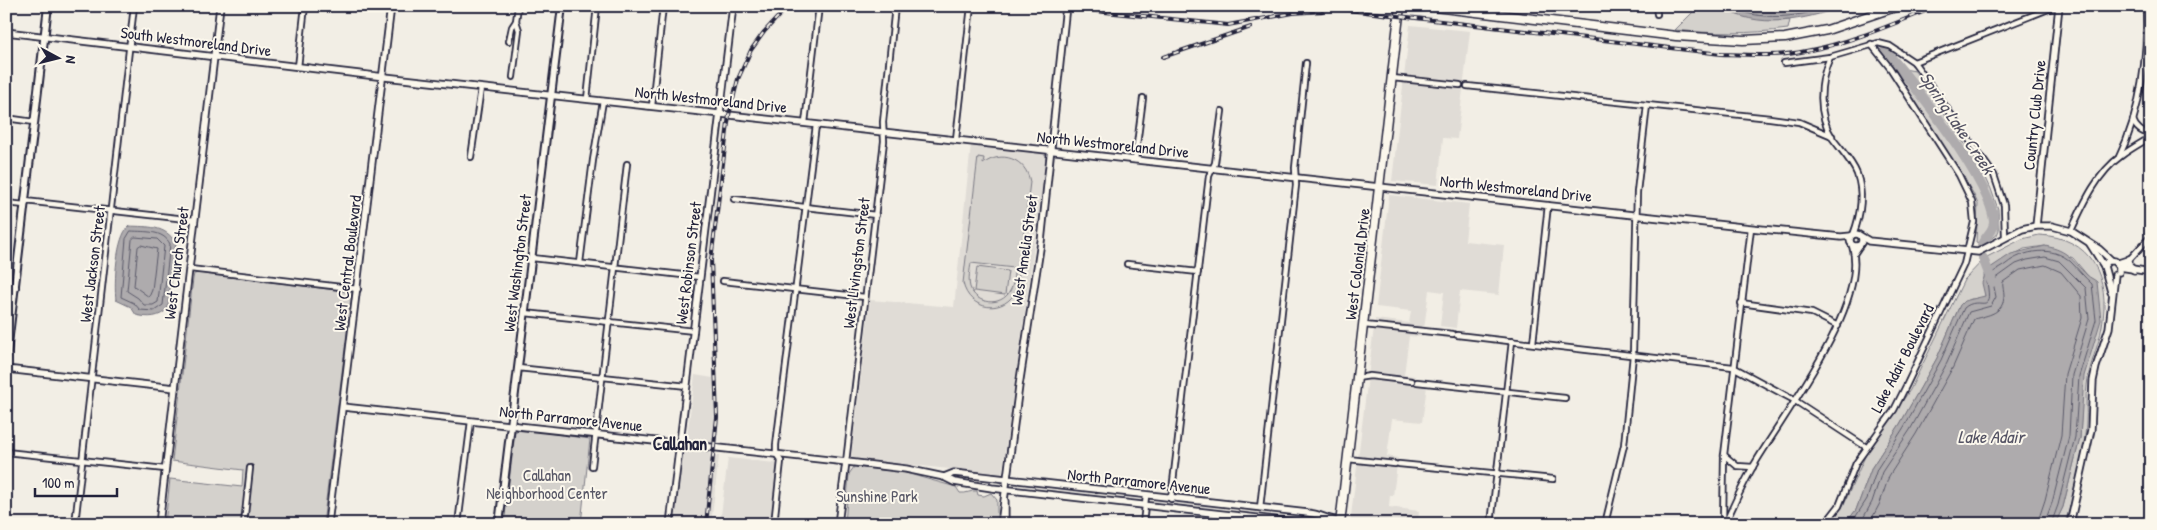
<svg xmlns="http://www.w3.org/2000/svg" width="2157" height="530" viewBox="0 0 2157 530" font-family="'Patrick Hand',sans-serif">
	<style>
		.built { fill: #e0dcd6 }
		.green { fill: #d4d1cc; stroke: #7b7a84; fill-rule: evenodd }
		.water { fill: #aeabad; stroke: #76747f }
		.lines { fill: none; stroke-linecap: round; stroke-linejoin: round }
		.shore { stroke: #5a5969; stroke-width: 1 }
		.river { stroke: #aeabad; stroke-width: 10 }
		.minor-casing { stroke: #22223b; stroke-width: 8 }
		.tertiary-casing { stroke: #22223b; stroke-width: 9 }
		.secondary-casing { stroke: #22223b; stroke-width: 10 }
		.primary-casing { stroke: #22223b; stroke-width: 11 }
		.trunk-casing { stroke: #22223b; stroke-width: 11 }
		.minor { stroke: #fbf7ec; stroke-width: 4.5 }
		.tertiary { stroke: #fbf7ec; stroke-width: 5.5 }
		.secondary { stroke: #fbf7ec; stroke-width: 6 }
		.primary { stroke: #fbf7ec; stroke-width: 8 }
		.trunk { stroke: #fbf7ec; stroke-width: 8 }
		.rail-casing { stroke: #22223b; stroke-width: 4 }
		.rail { stroke: #fbf7ec; stroke-width: 2; stroke-dasharray: 5.5; stroke-linecap: butt }
		.labels { text-anchor: middle; stroke-width: 4; stroke-linejoin: round; paint-order: stroke }
		.street-label { font-size: 16px; fill: #22223b; stroke: #fbf7ec }
		.park-label { font-size: 16px; fill: #575766; stroke: #fbf7ec }
		.water-label { font-size: 18px; font-style: italic; fill: #535263; stroke: #fbf7ec }
		.neighbourhood-label { font-size: 18px; font-weight: bold; fill: #22223b; stroke: #fbf7ec }
	</style>
	<rect width="100%" height="100%" fill="#f2eee5"/>
	<filter id="ink" filterUnits="userSpaceOnUse"><feTurbulence type="fractalNoise" baseFrequency=".02" numOctaves="2"/><feDisplacementMap in="SourceGraphic" scale="10" xChannelSelector="R" yChannelSelector="G"/><feConvolveMatrix kernelMatrix="1 2 1 2 8 2 1 2 1" color-interpolation-filters="sRGB"/></filter>
	<g filter="url(#ink)">
		<g class="built">
			<polygon points="1410,25 1470,31 1457,139 1443,138 1438,185 1392,181"/>
			<polygon points="971,145 1047,154 1002,475 851,458 870,300 954,307"/>
			<polygon points="1389,195 1469,204 1465,241 1504,245 1499,295 1460,291 1456,328 1440,326 1444,292 1429,290 1423,337 1409,336 1404,375 1415,376 1414,385 1427,386 1422,422 1392,419 1387,456 1398,458 1393,495 1390,495 1389,507 1419,511 1418,523 1388,520 1387,524 1350,524 1375,319 1409,323 1411,311 1376,307"/>
			<polygon points="695,375 713,378 715,428 710,455 719,456 711,524 670,524 681,444 686,444"/>
			<polygon points="728,458 784,464 776,524 720,524"/>
		</g>
		<g class="green">
			<path d="M1699,6H1720L1781,21L1790,20L1788,29C1749,34 1714,34 1675,30Z"/>
			<polygon points="1893,67 1915,71 1982,169 1991,189 1998,209 1999,230 1997,235 1983,244 1976,242 1978,204 1973,193"/>
			<path d="M978,157L984,158L983,164C1001,150 1026,158 1030,182L1017,289C1005,316 969,311 963,283ZM971,263L1014,268C1014,275 1014,284 1010,291C1001,307 976,305 970,287C968,279 970,270 971,263Z"/>
			<path d="M2039,235C2091,237 2111,277 2102,326C2099,346 2089,364 2087,385C2085,398 2087,410 2086,423C2085,448 2074,501 2064,524H2055L2063,507L2080,438L2083,376L2088,360V276L2073,258L2045,246L2024,249L1987,270L1984,274L1985,296L1983,299H1971L1960,305L1937,358L1900,424L1872,467L1856,510L1845,524H1829L1843,506L1867,452L1910,390L1964,280L1985,258L2022,239Z"/>
			<polygon points="977,267 1008,271 1005,295 974,291"/>
			<polygon points="198,273 352,292 323,524 165,524 170,479 242,487 243,470 172,461 193,279 194,274"/>
			<polygon points="520,429 590,439 581,524 504,524 515,432"/>
			<path d="M854,467L902,472L956,487L960,493C967,494 971,490 977,491L978,495L984,496L991,493L997,500V524H845L849,474Z"/>
		</g>
		<g class="water">
			<path d="M1720,6H1844C1805,20 1757,31 1720,6Z"/>
			<path d="M129,226C148,227 165,225 176,243L168,308C160,318 148,318 136,315L131,307L116,300C114,283 116,237 129,226Z"/>
			<path d="M2045,246C2070,251 2071,260 2087,275C2090,278 2094,279 2097,282L2101,320L2084,376L2080,438L2063,507L2055,524H1845L1856,510L1872,467L1900,424L1937,358L1960,305L1964,301L1985,296L1982,283L1987,270L2011,254Z"/>
		</g>
		<g class="lines">
			<g class="shore">
				<path d="M1729,6C1758,22 1800,18 1830,6"/>
				<polyline points="1745,6 1780,10 1805,6"/>
				<path d="M131,231C146,232 163,230 170,244L163,305L154,311L140,310L134,303L121,297L126,239Z"/>
				<polygon points="135,237 157,239 164,246 158,302 153,305 144,305 138,298 127,291 132,240"/>
				<polygon points="141,245 157,249 152,290 149,297 134,286 138,247"/>
				<path d="M1851,524L1867,499L1877,469L1904,427L1941,360L1964,308C1980,294 1993,318 1987,282C1989,272 1998,270 2006,264C2023,250 2053,245 2071,262C2078,269 2084,277 2092,284L2096,320L2079,376L2075,437L2058,505L2051,524"/>
				<polyline points="1860,524 1872,502 1882,472 1910,430 1947,363 1969,312 1991,306 1996,297 1993,282 1995,279 2016,264 2027,260 2045,257 2059,261 2086,288 2089,319 2072,375 2069,436 2052,503 2044,524"/>
				<path d="M1869,524L1880,503L1889,476L1916,434L1953,367L1974,319C1988,315 2004,314 2004,295C2004,290 2002,286 2003,282L2020,270L2045,265L2061,272L2081,296L2082,318L2065,374L2061,435L2045,500L2037,524"/>
			</g>
			<g class="river">
				<path d="M1885,51C1911,79 1993,185 1994,222C1994,232 1985,236 1982,245"/>
				<polyline points="1983,258 1992,282"/>
			</g>
			<defs>
				<g id="minor">
					<polyline points="1656,6 1657,14"/>
					<polyline points="509,41 512,27 516,21"/>
					<path d="M1830,57C1819,82 1817,114 1833,139C1841,150 1852,161 1857,174C1864,194 1860,217 1853,235"/>
					<polyline points="1914,62 2056,6"/>
					<polyline points="1784,63 1830,57 1878,43 1890,46 1914,62 1994,175 2004,205 2005,237"/>
					<polyline points="298,67 305,6"/>
					<polyline points="513,77 519,30 516,21 518,6"/>
					<polyline points="1392,78 1460,85"/>
					<polyline points="1467,86 1770,118 1799,122 1832,136"/>
					<polyline points="587,99 597,6"/>
					<polyline points="652,106 663,6"/>
					<polyline points="6,118 34,122"/>
					<path d="M2133,120C2136,129 2142,132 2151,135"/>
					<polyline points="805,123 819,6"/>
					<polyline points="956,139 971,6"/>
					<polyline points="471,157 481,88"/>
					<path d="M2119,157C2141,112 2148,56 2146,6"/>
					<polyline points="1135,160 1143,98"/>
					<polyline points="734,199 876,215"/>
					<polyline points="25,201 195,220"/>
					<polyline points="6,203 25,205"/>
					<path d="M2071,231C2083,205 2097,173 2121,156C2130,149 2141,143 2151,137"/>
					<polyline points="1854,254 1860,245"/>
					<polyline points="532,258 700,277"/>
					<polyline points="580,263 593,160 603,101"/>
					<polyline points="2117,263 2129,259"/>
					<polyline points="1127,264 1198,272"/>
					<polyline points="2119,266 2125,264 2151,236"/>
					<polyline points="190,269 358,289"/>
					<polyline points="723,281 865,297"/>
					<polyline points="6,286 16,287"/>
					<polyline points="1741,303 1812,313 1838,326"/>
					<polyline points="525,313 694,331"/>
					<polyline points="1364,325 1453,334"/>
					<polyline points="1457,335 1733,367 1794,400 1866,447"/>
					<polyline points="1533,343 1548,205"/>
					<polyline points="518,368 687,386"/>
					<polyline points="1357,378 1370,376 1412,381"/>
					<polyline points="1417,382 1565,398"/>
					<polyline points="6,452 165,469"/>
					<polyline points="1724,455 1737,466 1753,467"/>
					<polyline points="1348,459 1395,464"/>
					<polyline points="846,462 884,141 883,122 895,6"/>
					<polyline points="1399,464 1553,479"/>
					<polyline points="592,466 627,164"/>
					<polyline points="1171,499 1209,176 1215,163 1222,111"/>
					<polyline points="1260,508 1296,185 1295,168 1306,63"/>
					<polyline points="75,524 134,6"/>
					<polyline points="244,524 250,468"/>
					<polyline points="458,524 471,421"/>
					<polyline points="774,524 781,461 776,454 776,445 816,125"/>
					<polyline points="1143,524 1146,496"/>
					<polyline points="1491,524 1512,341"/>
					<polyline points="1605,524 1624,445 1633,355 1637,192 1647,105"/>
					<polyline points="1723,524 1724,455 1751,228"/>
					<path d="M1725,524C1734,504 1743,484 1754,465C1783,415 1873,300 1851,243"/>
					<polyline points="1825,524 1839,506 1856,463 1894,410 1907,384 1964,264 1974,222 1972,202 1959,175 1890,68 1871,44"/>
				</g>
				<g id="tertiary">
					<polyline points="6,32 376,76 1751,228 1841,237 1851,236"/>
					<polyline points="2036,226 2059,6"/>
					<circle cx="1856" cy="240" r="6"/>
					<polyline points="1862,237 1869,241 1978,252 2022,229 2036,226 2052,226 2071,231 2099,249 2111,260"/>
					<polyline points="2090,244 2104,266 2111,292"/>
					<polyline points="2129,259 2129,266 2134,270"/>
					<polyline points="2104,266 2108,261 2115,261 2119,266 2119,272"/>
					<polyline points="2120,267 2151,272"/>
					<polyline points="6,369 175,388"/>
					<polyline points="343,407 856,463 906,469 944,477 954,482 992,488 1310,524"/>
					<path d="M944,477L954,473L1308,513C1320,514 1328,520 1340,521"/>
					<polyline points="1005,501 1005,524"/>
					<polyline points="159,524 220,6"/>
					<polyline points="328,524 391,6"/>
					<polyline points="670,524 733,6"/>
					<polyline points="838,524 846,462"/>
					<polyline points="1001,524 1019,386 1041,242 1066,6"/>
					<polyline points="2070,524 2091,430 2093,381 2096,367 2109,328 2115,275"/>
				</g>
				<g id="secondary">
					<polyline points="6,361 48,6"/>
					<polyline points="499,524 562,6"/>
				</g>
				<polyline id="primary" points="1426,6 1676,36 1743,40 1785,38 1827,30 1898,6"/>
				<polyline id="trunk" points="1340,524 1400,6"/>
			</defs>
			<use href="#minor" class="minor-casing"/>
			<use href="#tertiary" class="tertiary-casing"/>
			<use href="#secondary" class="secondary-casing"/>
			<use href="#primary" class="primary-casing"/>
			<use href="#trunk" class="trunk-casing"/>
			<use href="#minor" class="minor"/>
			<use href="#tertiary" class="tertiary"/>
			<use href="#secondary" class="secondary"/>
			<use href="#primary" class="primary"/>
			<use href="#trunk" class="trunk"/>
			<defs>
				<g id="rail">
					<polyline points="1274,6 1299,9"/>
					<path d="M1314,6L1721,54C1749,55 1778,57 1806,51C1851,43 1895,23 1938,6"/>
					<polyline points="1086,10 1228,25 1293,13 1322,11"/>
					<polyline points="1163,57 1251,27"/>
					<polyline points="706,524 717,417 711,260 729,115 738,79 751,50 764,32 788,6"/>
				</g>
			</defs>
			<use href="#rail" class="rail-casing"/>
			<use href="#rail" class="rail"/>
		</g>
	</g>
	<g class="labels">
		<g class="street-label">
			<text transform="translate(196 41) rotate(7)" y="6">South Westmoreland Drive</text>
			<text transform="translate(711 99) rotate(6)" y="6">North Westmoreland Drive</text>
			<text transform="translate(2034 115) rotate(-84)" y="6">Country Club Drive</text>
			<text transform="translate(1113 144) rotate(6)" y="6">North Westmoreland Drive</text>
			<text transform="translate(1516 188) rotate(6)" y="6">North Westmoreland Drive</text>
			<text transform="translate(1024 250) rotate(-82)" y="6">West Amelia Street</text>
			<text transform="translate(176 263) rotate(-83)" y="6">West Church Street</text>
			<text transform="translate(347 263) rotate(-83)" y="6">West Central Boulevard</text>
			<text transform="translate(517 263) rotate(-83)" y="6">West Washington Street</text>
			<text transform="translate(688 263) rotate(-83)" y="6">West Robinson Street</text>
			<text transform="translate(856 263) rotate(-83)" y="6">West Livingston Street</text>
			<text transform="translate(92 264) rotate(-83)" y="6">West Jackson Street</text>
			<text transform="translate(1357 264) rotate(-83)" y="6">West Colonial Drive</text>
			<text transform="translate(1902 358) rotate(-63)" y="6">Lake Adair Boulevard</text>
			<text transform="translate(571 418) rotate(6)" y="6">North Parramore Avenue</text>
			<text transform="translate(1139 481) rotate(6)" y="6">North Parramore Avenue</text>
		</g>
		<g class="park-label">
			<text x="547" y="481">Callahan<tspan x="547" dy="18">Neighborhood Center</tspan></text>
			<text x="877" y="502">Sunshine Park</text>
		</g>
		<g class="water-label">
			<text transform="translate(1957 123) rotate(56)" y="6">Spring Lake Creek</text>
			<text x="1991" y="443">Lake Adair</text>
		</g>
		<g class="neighbourhood-label">
			<text x="680" y="450">Callahan</text>
		</g>
	</g>
	<rect width="2157" height="530" fill="none" stroke="#fbf7ec" stroke-width="25"/>
	<rect x="12" y="12" width="2132" height="505" fill="none" stroke="#22223b" stroke-width="2" filter="url(#ink)"/>
	<g transform="translate(58 58) rotate(97)" stroke="#fbf7ec" stroke-width="4" paint-order="stroke">
	<path d="M0-4L9 19L0 12L-9 19Z" fill="#22223b"/>
	<text y="-8" font-size="14" font-weight="bold" text-anchor="middle" fill="#22223b">N</text>
	</g>
	<path d="M35 488v8h82v-8" fill="none" stroke="#22223b" stroke-width="2.5"/>
	<text x="42" y="488" font-size="15" fill="#22223b" stroke="#fbf7ec" stroke-width="4" paint-order="stroke">100 m</text>
</svg>
